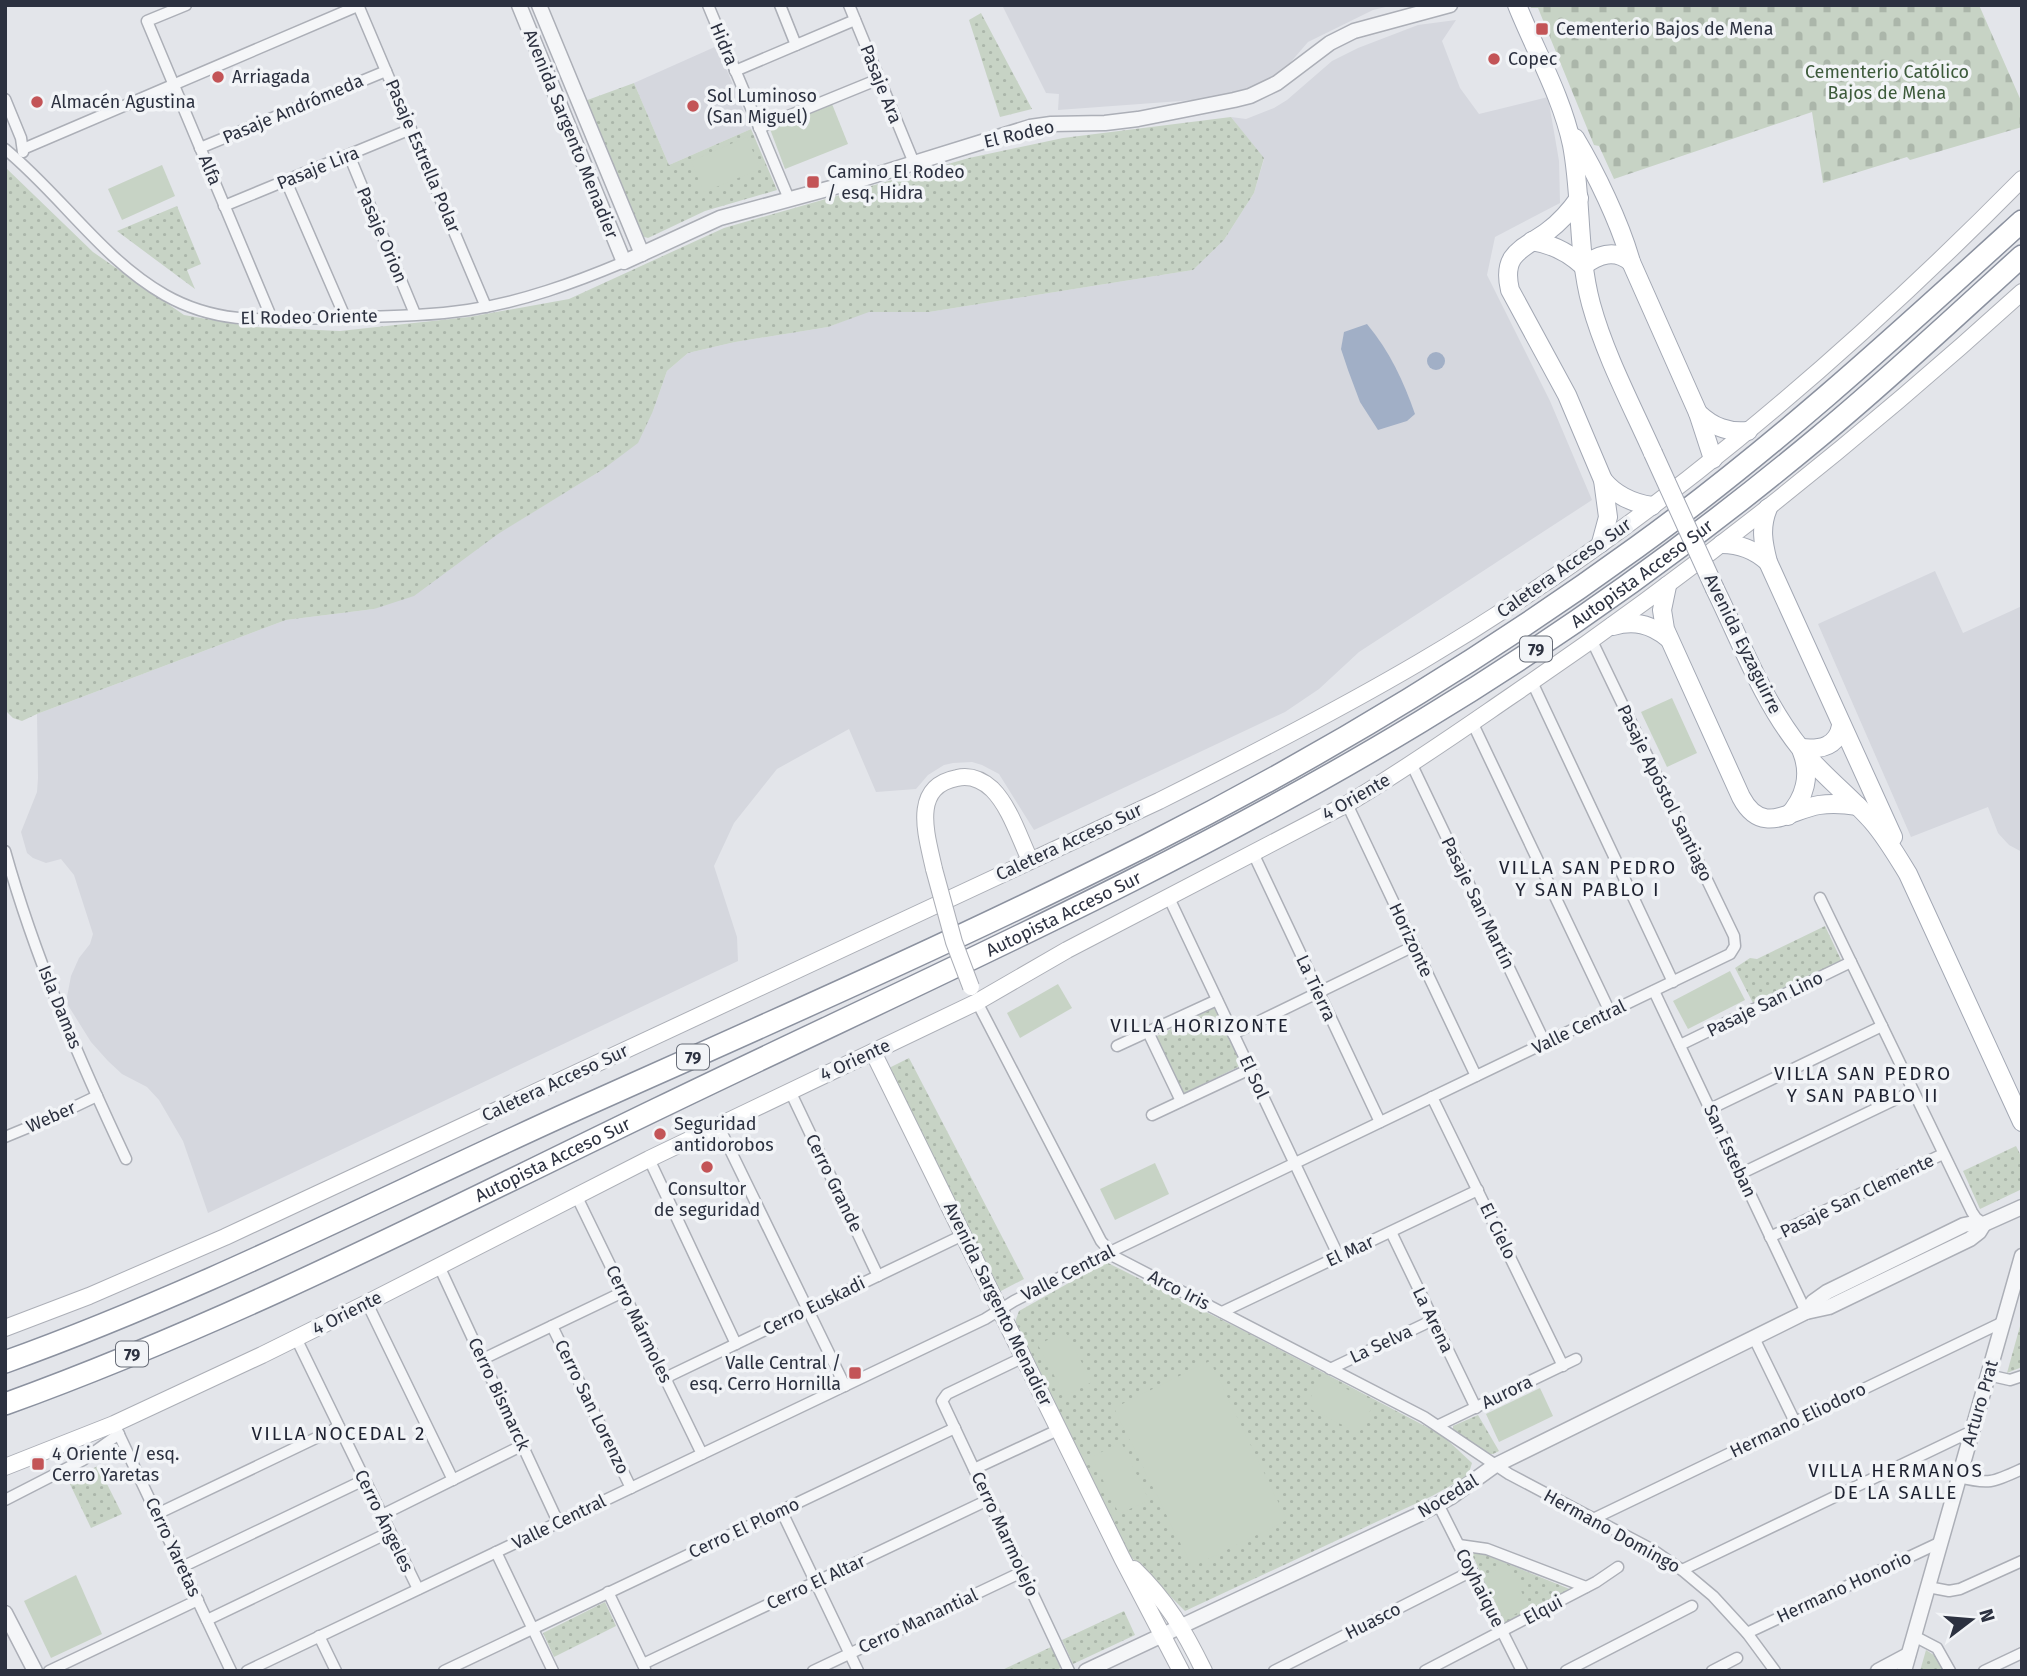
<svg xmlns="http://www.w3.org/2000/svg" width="2027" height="1676" viewBox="0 0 2027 1676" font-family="'Fira Sans',sans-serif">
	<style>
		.built { fill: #d5d7de }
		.green { fill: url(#green-dots) }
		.cemetery { fill: url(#cemetery-stones) }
		.pitch { fill: #c7d3c5 }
		.water { fill: #a1afc6 }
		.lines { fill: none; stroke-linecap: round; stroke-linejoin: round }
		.minor-casing { stroke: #acafb7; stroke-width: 13 }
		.tertiary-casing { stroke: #acafb7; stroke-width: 17 }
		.secondary-casing { stroke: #acafb7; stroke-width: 18 }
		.primary-casing { stroke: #a3a8b4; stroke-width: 20 }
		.motorway-casing { stroke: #8b919f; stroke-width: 24 }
		.minor { stroke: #f5f6f8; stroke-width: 10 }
		.tertiary { stroke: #f5f6f8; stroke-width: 14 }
		.secondary { stroke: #fff; stroke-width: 16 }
		.primary { stroke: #fff; stroke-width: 18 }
		.motorway { stroke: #fff; stroke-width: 21 }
		.secondary-bridge-casing { stroke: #acafb7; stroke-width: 18; stroke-linecap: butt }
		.primary-bridge-casing { stroke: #a3a8b4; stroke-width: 20; stroke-linecap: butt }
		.secondary-bridge { stroke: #fff; stroke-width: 16 }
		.primary-bridge { stroke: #fff; stroke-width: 18 }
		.poi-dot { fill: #c35457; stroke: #f2f4f7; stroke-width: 2.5 }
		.labels { text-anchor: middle; stroke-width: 7; stroke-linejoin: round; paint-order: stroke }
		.shield { fill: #f2f4f7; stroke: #676c77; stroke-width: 2 }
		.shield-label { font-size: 16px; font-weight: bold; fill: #2c3140 }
		.poi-label { font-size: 18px; fill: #2c3140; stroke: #f2f4f7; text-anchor: start }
		.street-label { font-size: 18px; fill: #2c3140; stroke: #f2f4f7 }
		.park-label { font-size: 18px; fill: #3d5b3b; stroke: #f2f4f7 }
		.neighbourhood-label { font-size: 19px; letter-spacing: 2px; fill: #1e2231; stroke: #f2f4f7 }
	</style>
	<defs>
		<pattern id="green-dots" width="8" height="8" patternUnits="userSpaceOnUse" patternTransform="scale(1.75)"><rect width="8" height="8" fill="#c7d3c5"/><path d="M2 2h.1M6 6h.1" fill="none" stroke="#abb6aa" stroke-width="1.8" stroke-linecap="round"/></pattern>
		<pattern id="cemetery-stones" width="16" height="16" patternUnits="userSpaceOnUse" patternTransform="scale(1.75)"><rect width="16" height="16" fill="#c7d3c5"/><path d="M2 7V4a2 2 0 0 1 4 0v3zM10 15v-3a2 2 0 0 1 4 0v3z" fill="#abb6aa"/></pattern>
	</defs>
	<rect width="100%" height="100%" fill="#e3e5ea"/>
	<g class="built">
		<polygon points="1002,5 1394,5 1373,10 1308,42 1277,78 1251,91 1222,98 1058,110 1059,94 1046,93"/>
		<polygon points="1456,20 1442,41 1460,88 1479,114 1548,97 1559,161 1560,203 1495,237 1487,275 1550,401 1592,500 1359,652 1319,689 1285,712 1034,830 999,774 982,765 972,762 953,763 944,765 928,775 916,789 876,792 849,729 777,769 734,823 714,866 737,937 738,961 208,1213 183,1141 159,1100 147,1087 122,1074 108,1061 91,1042 66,1002 71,976 79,958 90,944 93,934 74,875 61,859 46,863 33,858 27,853 21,832 37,792 38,778 37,714 286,620 374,609 602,470 653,411 667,371 688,353 735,342 828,327 869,311 929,312 1193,270 1224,240 1254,193 1264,159 1231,117 1246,119 1274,108 1287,100 1332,61 1358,48 1418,25"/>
		<polygon points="717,46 751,129 669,165 634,83"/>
		<polygon points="1935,571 1963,633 2022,606 2022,852 2009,845 1998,833 1988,807 1911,837 1818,624"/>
	</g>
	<g class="green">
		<polygon points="981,13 1032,109 1000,117 969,20"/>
		<polygon points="634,83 669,165 751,129 777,190 705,211 648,238 641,236 582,102"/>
		<polygon points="1231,117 1264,158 1254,193 1224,240 1193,270 929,312 869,312 828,327 735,342 688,353 667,371 653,411 638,443 602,470 498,534 414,596 374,609 286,620 37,714 22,721 13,718 5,710 5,167 93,252 184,315 253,327 340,331 469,317 569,299 724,228 969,158 1063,138"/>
		<polygon points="177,206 201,264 187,270 195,289 117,231"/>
		<polygon points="1825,926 1842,962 1753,1003 1735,968 1750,958 1757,959"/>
		<polygon points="1214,1008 1242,1065 1183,1094 1155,1037"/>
		<polygon points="909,1058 1024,1279 999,1292 889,1068"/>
		<polygon points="2016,1146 2022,1158 2022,1189 1980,1209 1963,1171"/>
		<polygon points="1106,1262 1246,1332 1442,1435 1472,1463 1468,1476 1432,1496 1185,1611 1127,1553 1015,1322 1019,1311"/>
		<polygon points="2022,1319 2022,1367 2007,1373"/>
		<polygon points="1478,1415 1499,1451 1493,1454 1487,1454 1453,1429 1453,1426"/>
		<polygon points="98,1466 122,1514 91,1528 68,1480"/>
		<polygon points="1469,1548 1572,1590 1505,1625"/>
		<polygon points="605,1602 616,1626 554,1657 543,1633"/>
		<polygon points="1124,1611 1135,1635 1073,1664 1062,1640"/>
		<polygon points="1051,1647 1061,1666 1058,1671 1000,1671"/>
		<polygon points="1926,1650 1940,1659 1945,1671 1920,1671"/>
	</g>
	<polygon class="cemetery" points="1530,5 1979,5 2022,103 2022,127 1910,160 1907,157 1823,183 1812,112 1614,179 1599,146 1594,145 1538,8 1531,8"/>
	<g class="pitch">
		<polygon points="832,104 848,144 785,169 770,129"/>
		<polygon points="747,137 760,169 704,192 691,161"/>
		<polygon points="162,165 175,196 122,220 108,189"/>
		<polygon points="1672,698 1697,753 1667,767 1641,712"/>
		<polygon points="1730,971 1745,1000 1688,1029 1673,1001"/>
		<polygon points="1058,984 1072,1008 1020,1038 1007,1013"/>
		<polygon points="1155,1163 1169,1194 1115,1220 1100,1189"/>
		<polygon points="1065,1331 1092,1382 1065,1396 1038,1345"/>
		<polygon points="1210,1361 1287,1520 1192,1567 1114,1408"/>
		<polygon points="1321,1376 1374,1403 1359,1433 1306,1407"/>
		<polygon points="1540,1388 1553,1416 1499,1442 1486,1414"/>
		<polygon points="1121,1442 1149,1500 1119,1514 1092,1457"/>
		<polygon points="1508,1565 1529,1607 1503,1620 1482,1577"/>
		<polygon points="76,1575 102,1634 51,1658 24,1601"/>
	</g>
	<g class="water">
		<path d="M1367,324C1390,352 1403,380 1415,414L1407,421L1378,430L1360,402L1348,370L1341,349L1344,332Z"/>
		<circle cx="1436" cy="361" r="9"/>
	</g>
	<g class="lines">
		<defs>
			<g id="minor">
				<polyline points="186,5 147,21 272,319"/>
				<polyline points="358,5 486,307"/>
				<polyline points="708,5 789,199"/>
				<polyline points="780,5 796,45"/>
				<polyline points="849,5 914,163"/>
				<polyline points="735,71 855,20"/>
				<polyline points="5,99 21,138 23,152"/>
				<polyline points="759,128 879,79"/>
				<polyline points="200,148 386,71"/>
				<path d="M5,149C61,195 102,259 165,295C218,325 267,320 325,318C372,316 421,317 468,310C522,302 574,283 624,262"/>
				<polyline points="23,149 360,5"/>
				<polyline points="349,155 415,314"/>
				<polyline points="286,181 345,317"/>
				<polyline points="224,206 411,129"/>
				<polyline points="1532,682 1673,982"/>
				<polyline points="1472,722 1610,1012"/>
				<polyline points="1411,763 1545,1043"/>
				<polyline points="1347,804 1476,1076"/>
				<path d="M5,851C35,958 79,1059 126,1159"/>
				<polyline points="1253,853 1380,1122"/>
				<polyline points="1169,898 1339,1257"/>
				<polyline points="1820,898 1972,1212 1976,1218 1984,1224"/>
				<polyline points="1654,991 1806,1312"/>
				<polyline points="977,1002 1101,1241 1115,1257 1424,1417 1509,1474 1653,1550 1682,1570 1713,1596 1747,1633 1775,1671"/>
				<polyline points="1148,1032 1181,1101"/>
				<polyline points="1233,1034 1414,946"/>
				<polyline points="1680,1045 1851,962"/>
				<polyline points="1117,1046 1217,1000"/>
				<polyline points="790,1091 878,1276"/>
				<polyline points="1432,1097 1563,1366"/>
				<polyline points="1710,1109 1882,1026"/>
				<polyline points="1152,1115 1250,1069"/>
				<polyline points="718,1125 845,1386"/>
				<polyline points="5,1137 51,1118 97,1096"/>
				<polyline points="649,1159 736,1344"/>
				<polyline points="1740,1174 1913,1091"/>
				<polyline points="576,1195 702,1454"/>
				<polyline points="1391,1232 1476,1408"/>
				<polyline points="1770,1237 1943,1154"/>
				<polyline points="439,1266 558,1522"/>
				<polyline points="367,1303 453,1480"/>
				<polyline points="1222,1312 1478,1190"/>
				<polyline points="552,1326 631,1488"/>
				<polyline points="296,1338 418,1589"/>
				<polyline points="1754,1338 1795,1422"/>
				<polyline points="1024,1357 947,1394 942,1401 1069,1671"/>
				<polyline points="483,1359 623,1292"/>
				<polyline points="1330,1369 1433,1320"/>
				<polyline points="1988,1375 2010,1380 2022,1376"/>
				<polyline points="665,1378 963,1235"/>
				<polyline points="114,1424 231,1671"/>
				<polyline points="1439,1425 1576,1359"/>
				<polyline points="974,1469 1060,1429"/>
				<path d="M1959,1477C1989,1485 1994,1482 2022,1469"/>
				<polyline points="5,1500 83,1460 119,1434"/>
				<polyline points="1438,1504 1522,1671"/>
				<polyline points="781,1510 858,1671"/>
				<polyline points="157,1514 339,1427"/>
				<polyline points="382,1515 523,1445"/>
				<polyline points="1593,1519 2003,1322"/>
				<polyline points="1459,1545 1487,1549 1586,1587"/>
				<polyline points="496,1552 553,1671"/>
				<polyline points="182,1567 364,1480"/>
				<polyline points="1682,1570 1972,1431"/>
				<polyline points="1928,1587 1949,1591 1960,1589 2022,1561"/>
				<polyline points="608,1592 645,1669"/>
				<polyline points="207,1620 390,1532"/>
				<polyline points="1747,1633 1941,1542"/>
				<polyline points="319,1636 336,1671"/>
				<polyline points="1914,1636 1937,1648 1950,1671"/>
				<polyline points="643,1664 988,1500"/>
				<polyline points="49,1671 198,1600"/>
				<polyline points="247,1671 985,1319 1014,1301 1110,1252 1730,954 1735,946 1734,936 1592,641"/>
				<polyline points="444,1671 955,1428"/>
				<polyline points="813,1671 1022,1572"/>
				<polyline points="1274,1671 1472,1571"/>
				<polyline points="1425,1671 1596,1582 1618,1567"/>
				<polyline points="1566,1671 1692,1606"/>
				<polyline points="1712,1671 1737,1658"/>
				<polyline points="1984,1671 2022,1653"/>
			</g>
			<g id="tertiary">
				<polyline points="519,5 624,262 720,218 853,182 1030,127 1051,124 1105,123 1138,119 1234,100 1250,96 1277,83 1330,43 1354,31 1450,5"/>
				<polyline points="539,5 642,254"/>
				<polyline points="1806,1312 1813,1302 1827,1292 1964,1225 1974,1223 1984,1224 2022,1207"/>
				<polyline points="5,1613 35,1671"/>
				<polyline points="1086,1671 1418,1515 1451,1497 1494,1466 1806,1312 1829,1307 1970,1239 1979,1232 1984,1224"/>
				<polyline points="1878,1671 1908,1655"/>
				<polyline points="1904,1671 2022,1256"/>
			</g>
			<g id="secondary">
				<path d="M934,869C927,836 910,787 957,778C970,775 982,780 992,789C1010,807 1019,837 1030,860"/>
				<polyline points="873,1052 1122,1558 1181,1671"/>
				<path d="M5,1328L89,1296L225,1237L1159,801C1247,757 1335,712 1420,662C1643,531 1841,362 2022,179"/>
				<path d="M5,1467L114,1424L262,1355L367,1303L649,1159L977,1002L1067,950L1347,804C1403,771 1457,733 1511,696C1691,574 1860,439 2022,292"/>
				<path d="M1134,1569C1167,1601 1184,1630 1204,1671"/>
			</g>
			<g id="primary">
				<path d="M1517,5C1535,50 1562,97 1572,145C1582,198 1577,252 1591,304C1605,355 1631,404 1653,453"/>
				<path d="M1575,138C1596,173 1620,223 1631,262L1698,413L1713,459"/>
				<path d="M1579,198C1570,211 1560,222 1548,231C1524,249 1501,252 1510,290L1567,395L1603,480L1608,517L1601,543"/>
				<path d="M1532,241C1552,244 1568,252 1583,266"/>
				<path d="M1583,266C1599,254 1615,249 1631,262"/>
				<path d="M1698,413C1713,427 1728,433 1748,431"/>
				<path d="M1603,480C1616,496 1632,503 1652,506"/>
				<path d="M1768,508C1760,527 1763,543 1768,562L1893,837"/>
				<path d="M1722,544C1741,544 1755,550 1768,562"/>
				<path d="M1667,586L1662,610L1665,629L1741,797C1762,837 1789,810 1819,805C1832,803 1845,804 1858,806"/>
				<path d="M1715,589C1741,642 1763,702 1801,749C1822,775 1850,796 1872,821C1886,837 1897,856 1908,874L2022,1122"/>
				<path d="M1613,626C1634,620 1651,624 1668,638"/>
				<path d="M1801,748C1820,750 1837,747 1841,726"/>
				<path d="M1788,816C1805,798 1811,775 1802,752"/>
			</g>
			<g id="motorway">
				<path d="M5,1362C200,1292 385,1196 573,1111C765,1025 959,940 1147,845C1317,759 1483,659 1637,547C1774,448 1898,334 2022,221"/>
				<path id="s1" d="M5,1404C229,1323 442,1213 657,1109C913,985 1176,870 1420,722C1561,637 1694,541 1820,436C1890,378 1955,317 2022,256"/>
			</g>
		</defs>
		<use href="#minor" class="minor-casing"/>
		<use href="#tertiary" class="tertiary-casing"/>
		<use href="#secondary" class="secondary-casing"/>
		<use href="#primary" class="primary-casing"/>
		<use href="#motorway" class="motorway-casing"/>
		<use href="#minor" class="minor"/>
		<use href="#tertiary" class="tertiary"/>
		<use href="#secondary" class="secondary"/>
		<use href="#primary" class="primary"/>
		<use href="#motorway" class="motorway"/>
		<defs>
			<polyline id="secondary-bridge" points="934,869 954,942 971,987"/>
			<polyline id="primary-bridge" points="1653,453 1715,589"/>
		</defs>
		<use href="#secondary-bridge" class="secondary-bridge-casing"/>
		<use href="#primary-bridge" class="primary-bridge-casing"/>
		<use href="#secondary-bridge" class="secondary-bridge"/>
		<use href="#primary-bridge" class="primary-bridge"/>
	</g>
	<g class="poi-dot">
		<rect x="1535" y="22" width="14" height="14" rx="3.5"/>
		<circle cx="1494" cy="59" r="7"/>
		<circle cx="218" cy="77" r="7"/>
		<circle cx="37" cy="102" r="7"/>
		<circle cx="693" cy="106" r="7"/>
		<rect x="806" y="175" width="14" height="14" rx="3.5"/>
		<circle cx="660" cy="1134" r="7"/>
		<circle cx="707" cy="1167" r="7"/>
		<rect x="848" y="1366" width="14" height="14" rx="3.5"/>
		<rect x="31" y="1457" width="14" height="14" rx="3.5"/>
	</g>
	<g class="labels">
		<g class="shield">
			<rect x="1520" y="636.5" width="32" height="25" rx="5"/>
			<rect x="677" y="1044.5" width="32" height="25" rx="5"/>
			<rect x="116" y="1341.5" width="32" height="25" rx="5"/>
		</g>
		<g class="shield-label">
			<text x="1536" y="655">79</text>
			<text x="693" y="1063">79</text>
			<text x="132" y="1360">79</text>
		</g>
		<g class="poi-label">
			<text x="1556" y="35">Cementerio Bajos de Mena</text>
			<text x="1508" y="65">Copec</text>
			<text x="232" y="83">Arriagada</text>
			<text x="707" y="102">Sol Luminoso<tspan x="707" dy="21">(San Miguel)</tspan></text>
			<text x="51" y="108">Almacén Agustina</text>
			<text x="827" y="178">Camino El Rodeo<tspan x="827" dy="21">/ esq. Hidra</tspan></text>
			<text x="674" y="1130">Seguridad<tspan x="674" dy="21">antidorobos</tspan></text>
			<text x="707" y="1195" text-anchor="middle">Consultor<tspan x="707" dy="21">de seguridad</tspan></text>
			<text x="841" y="1369" text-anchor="end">Valle Central /<tspan x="841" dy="21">esq. Cerro Hornilla</tspan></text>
			<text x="52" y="1460">4 Oriente / esq.<tspan x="52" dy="21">Cerro Yaretas</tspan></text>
		</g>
		<g class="street-label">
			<text transform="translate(724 44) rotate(67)" y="6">Hidra</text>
			<text transform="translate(881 84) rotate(68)" y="6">Pasaje Ara</text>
			<text transform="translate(293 109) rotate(-23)" y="6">Pasaje Andrómeda</text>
			<text transform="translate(571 134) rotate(68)" y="6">Avenida Sargento Menadier</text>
			<text transform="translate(1019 134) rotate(-13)" y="6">El Rodeo</text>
			<text transform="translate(423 156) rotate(67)" y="6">Pasaje Estrella Polar</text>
			<text transform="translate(318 168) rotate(-22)" y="6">Pasaje Lira</text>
			<text transform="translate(210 170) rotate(67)" y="6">Alfa</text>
			<text transform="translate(382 235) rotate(67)" y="6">Pasaje Orion</text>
			<text transform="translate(309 317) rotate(-1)" y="6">El Rodeo Oriente</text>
			<text transform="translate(1564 568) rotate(-35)" y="6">Caletera Acceso Sur</text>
			<text dy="6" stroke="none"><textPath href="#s1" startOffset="1839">Autopista Acceso Sur</textPath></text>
			<text transform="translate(1743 644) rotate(64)" y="6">Avenida Eyzaguirre</text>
			<text transform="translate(1665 793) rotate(64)" y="6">Pasaje Apóstol Santiago</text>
			<text transform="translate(1356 797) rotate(-30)" y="6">4 Oriente</text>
			<text transform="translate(1069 842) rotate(-25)" y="6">Caletera Acceso Sur</text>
			<text transform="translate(1478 903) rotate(64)" y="6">Pasaje San Martín</text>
			<text dy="6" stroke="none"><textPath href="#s1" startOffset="1167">Autopista Acceso Sur</textPath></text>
			<text transform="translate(1411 940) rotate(65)" y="6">Horizonte</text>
			<text transform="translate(1316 988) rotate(65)" y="6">La Tierra</text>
			<text transform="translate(1765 1004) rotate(-26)" y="6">Pasaje San Lino</text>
			<text transform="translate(60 1007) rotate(68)" y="6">Isla Damas</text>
			<text transform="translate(1579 1027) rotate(-26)" y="6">Valle Central</text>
			<text transform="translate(855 1060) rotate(-25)" y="6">4 Oriente</text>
			<text transform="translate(1254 1077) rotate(65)" y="6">El Sol</text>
			<text transform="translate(555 1083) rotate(-25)" y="6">Caletera Acceso Sur</text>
			<text transform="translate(51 1117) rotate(-24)" y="6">Weber</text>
			<text transform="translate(1730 1151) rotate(65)" y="6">San Esteban</text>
			<text dy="6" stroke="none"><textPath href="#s1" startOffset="600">Autopista Acceso Sur</textPath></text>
			<text transform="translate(834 1183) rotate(64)" y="6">Cerro Grande</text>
			<text transform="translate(1857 1196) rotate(-26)" y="6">Pasaje San Clemente</text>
			<text transform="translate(1498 1231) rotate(64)" y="6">El Cielo</text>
			<text transform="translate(1350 1251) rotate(-25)" y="6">El Mar</text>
			<text transform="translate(1068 1273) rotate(-27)" y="6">Valle Central</text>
			<text transform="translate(1179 1290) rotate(27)" y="6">Arco Iris</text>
			<text transform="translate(998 1304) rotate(64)" y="6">Avenida Sargento Menadier</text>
			<text transform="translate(814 1306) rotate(-26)" y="6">Cerro Euskadi</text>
			<text transform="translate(347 1313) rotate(-27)" y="6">4 Oriente</text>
			<text transform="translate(1433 1320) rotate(64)" y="6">La Arena</text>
			<text transform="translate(639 1324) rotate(64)" y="6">Cerro Mármoles</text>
			<text transform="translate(1381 1344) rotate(-25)" y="6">La Selva</text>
			<text transform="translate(1507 1392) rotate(-26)" y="6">Aurora</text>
			<text transform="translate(499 1394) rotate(65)" y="6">Cerro Bismarck</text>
			<text transform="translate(1980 1403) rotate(-74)" y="6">Arturo Prat</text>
			<text transform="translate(592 1407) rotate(64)" y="6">Cerro San Lorenzo</text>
			<text transform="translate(1798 1420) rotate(-26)" y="6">Hermano Eliodoro</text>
			<text transform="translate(1448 1496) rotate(-31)" y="6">Nocedal</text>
			<text transform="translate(384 1521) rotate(64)" y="6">Cerro Ángeles</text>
			<text transform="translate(559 1522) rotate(-26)" y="6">Valle Central</text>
			<text transform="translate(744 1528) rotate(-25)" y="6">Cerro El Plomo</text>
			<text transform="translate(1612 1531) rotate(29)" y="6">Hermano Domingo</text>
			<text transform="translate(1005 1534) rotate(65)" y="6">Cerro Marmolejo</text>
			<text transform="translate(173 1547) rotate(65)" y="6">Cerro Yaretas</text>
			<text transform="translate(816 1582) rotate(-25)" y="6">Cerro El Altar</text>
			<text transform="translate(1844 1587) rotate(-25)" y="6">Hermano Honorio</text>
			<text transform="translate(1480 1588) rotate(63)" y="6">Coyhaique</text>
			<text transform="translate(1543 1610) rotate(-28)" y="6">Elqui</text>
			<text transform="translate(918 1621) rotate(-25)" y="6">Cerro Manantial</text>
			<text transform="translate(1373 1621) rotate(-27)" y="6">Huasco</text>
		</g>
		<g class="park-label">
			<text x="1887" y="78">Cementerio Católico<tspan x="1887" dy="21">Bajos de Mena</tspan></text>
		</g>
		<g class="neighbourhood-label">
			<text x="1588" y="874">VILLA SAN PEDRO<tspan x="1588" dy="22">Y SAN PABLO I</tspan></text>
			<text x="1200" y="1032">VILLA HORIZONTE</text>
			<text x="1863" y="1080">VILLA SAN PEDRO<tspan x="1863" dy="22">Y SAN PABLO II</tspan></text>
			<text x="339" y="1440">VILLA NOCEDAL 2</text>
			<text x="1896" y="1477">VILLA HERMANOS<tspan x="1896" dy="22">DE LA SALLE</tspan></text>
		</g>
	</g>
	<rect width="2027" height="1676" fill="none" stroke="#2c3140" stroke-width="14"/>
	<g transform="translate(1971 1620) rotate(74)" stroke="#f2f4f7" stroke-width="5" paint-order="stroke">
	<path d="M0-5L12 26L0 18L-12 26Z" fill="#2c3140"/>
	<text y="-10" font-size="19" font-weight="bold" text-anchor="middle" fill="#2c3140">N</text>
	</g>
</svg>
